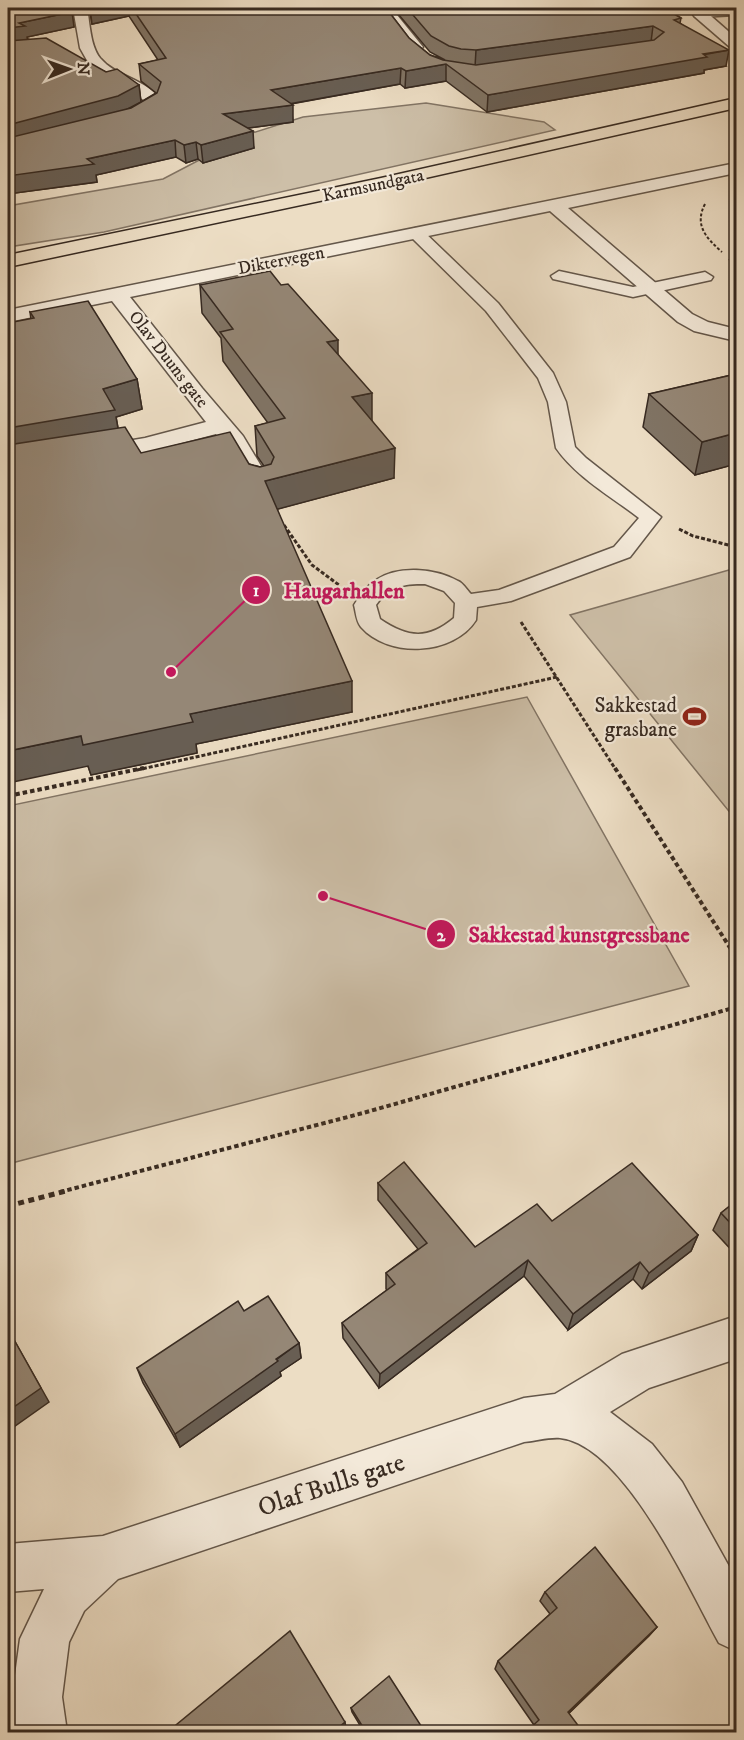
<svg xmlns="http://www.w3.org/2000/svg" width="744" height="1740" viewBox="0 0 744 1740" font-family="'IM FELL DW Pica',serif">
	<style>
		.green { fill: #cdbfa8; stroke: #827464; stroke-width: 1.5 }
		.lines { fill: none; stroke-linecap: round; stroke-linejoin: round }
		.service-casing { stroke: #64574a; stroke-width: 3 }
		.minor-casing { stroke: #64574a; stroke-width: 3 }
		.tertiary-casing { stroke: #64574a; stroke-width: 3 }
		.trunk-casing { stroke: #372a21; stroke-width: 3 }
		.path-far3 { stroke: #372a21; stroke-width: 2; stroke-dasharray: 3 2; stroke-linecap: butt }
		.path-far2 { stroke: #372a21; stroke-width: 3; stroke-dasharray: 4 2; stroke-linecap: butt }
		.path-far1 { stroke: #372a21; stroke-width: 4; stroke-dasharray: 4.5 3; stroke-linecap: butt }
		.path { stroke: #372a21; stroke-width: 5; stroke-dasharray: 6 4.5; stroke-linecap: butt }
		.service { fill: #f3e9d9; fill-rule: evenodd }
		.minor { fill: #f3e9d9; fill-rule: evenodd }
		.tertiary { fill: #f3e9d9; fill-rule: evenodd }
		.trunk { fill: #ecddc4; fill-rule: evenodd }
		.wall { fill: #807465; stroke: #372a21; stroke-width: 1.5 }
		.shaded-wall { fill: #685e53; stroke: #372a21; stroke-width: 1.5 }
		.building { fill: #958776; stroke: #372a21; stroke-width: 1.5 }
		.labels { text-anchor: middle; stroke-width: 4.5; stroke-linejoin: round; paint-order: stroke }
		.far-street-label { font-size: 18px; fill: #372a21; stroke: #f3e9d9 }
		.poi-label { font-size: 21px; fill: #372a21; stroke: #f3e9d9; text-anchor: end }
		.near-street-label { font-size: 26px; fill: #372a21; stroke: #f3e9d9 }
		.leader { fill: none; stroke: #c2185b; stroke-width: 2 }
		.callout-dot { fill: #c2185b; stroke: #f3e9d9; stroke-width: 2 }
		.mark-label { font-size: 18px; text-anchor: middle; font-weight: bold; fill: #fff }
		.callout-label { font-size: 22px; text-anchor: middle; font-weight: bold; fill: #c2185b; stroke: #f3e9d9; stroke-width: 4.5; stroke-linejoin: round; paint-order: stroke }
	</style>
	<rect width="100%" height="100%" fill="#ecddc4"/>
	<filter id="stains"><feTurbulence type="fractalNoise" baseFrequency=".00333" numOctaves="4"/><feColorMatrix values="0 0 0 0 .2 0 0 0 0 .09 0 0 0 0 .02 0 0 0 .5 -.17"/></filter>
	<radialGradient id="worn" r=".72"><stop offset=".6" stop-color="#630" stop-opacity="0"/><stop offset="1" stop-color="#630" stop-opacity=".3"/></radialGradient>
	<g class="green">
		<polygon points="426,103 544,122 555,130 104,232 8,247 8,206 163,179 249,134 303,117"/>
		<polygon points="736,568 736,820 570,615"/>
		<polygon points="527,697 689,986 8,1164 8,806"/>
	</g>
	<g class="lines">
		<defs>
			<g id="service">
				<path d="M416,228L422,230L498,303L553,373L566,402L575,447L586,458L661,517L630,557L511,601L477,607L476,620C454,655 389,659 361,627C356,621 356,612 354,605C360,596 366,586 376,580C398,565 435,568 458,581C463,583 467,590 471,594L499,590L614,547L639,518C612,497 576,477 556,448L548,402L538,378L486,311L410,236L408,233L410,230ZM425,584L444,591L455,603L454,618C428,640 408,638 380,619L376,605C389,586 403,584 425,584Z"/>
				<polygon points="559,271 633,287 705,272 713,277 711,280 633,297 553,279 551,276"/>
			</g>
			<g id="minor">
				<path d="M73,8H87C90,23 90,45 100,58C116,77 146,79 161,100C154,116 132,129 114,125L112,121C121,112 136,113 145,101L89,64L80,48Z"/>
				<polygon points="385,8 399,8 397,15 423,47 420,50 410,50 383,16 382,12"/>
				<polygon points="699,9 704,10 736,38 736,49 731,48 694,16 692,13 694,10"/>
				<polygon points="736,163 736,173 568,208 692,314 708,322 736,329 736,341 694,331 678,322 550,211 130,297 202,388 243,436 264,471 261,476 252,478 243,476 216,434 147,452 8,475 8,461 145,438 206,422 112,301 8,322 8,310"/>
				<path d="M736,1316V1359L649,1388L610,1412L652,1444L682,1482L736,1579V1651L719,1643C690,1591 625,1445 560,1438C549,1437 535,1441 524,1442L118,1579L84,1611L69,1642L62,1697L67,1732H15L12,1697L20,1639L44,1589L8,1592V1544L103,1536L524,1398L555,1394L622,1354Z"/>
			</g>
			<polygon id="tertiary" points="681,8 736,8 736,15 699,17"/>
			<polygon id="trunk" points="736,98 736,108 381,188 8,267 8,255 381,178"/>
		</defs>
		<use href="#service" class="service-casing"/>
		<use href="#minor" class="minor-casing"/>
		<use href="#tertiary" class="tertiary-casing"/>
		<use href="#trunk" class="trunk-casing"/>
		<g class="path-far3">
			<path d="M705,204C694,225 706,238 722,252"/>
			<polyline points="729,259 736,266"/>
		</g>
		<g class="path-far2">
			<polyline points="284,525 312,565 339,585"/>
			<polyline points="679,529 693,536 736,547"/>
			<polyline points="521,622 616,770"/>
			<polyline points="137,770 557,677"/>
		</g>
		<g class="path-far1">
			<polyline points="615,768 736,957"/>
			<polyline points="8,796 144,768"/>
			<polyline points="60,1192 363,1113 733,1008 736,1005"/>
		</g>
		<polyline class="path" points="8,1206 66,1191"/>
		<use href="#service" class="service"/>
		<use href="#minor" class="minor"/>
		<use href="#tertiary" class="tertiary"/>
		<use href="#trunk" class="trunk"/>
	</g>
	<g class="wall">
		<polygon points="8,8 71,8 74,27 27,37 28,39 106,72 139,85 141,102 128,109 131,108 156,93 141,81 139,64 158,60 129,16 92,24 89,8 386,8 409,38 430,55 445,60 430,52 399,15 400,8 664,8 681,18 680,23 726,66 704,70 704,73 487,112 446,81 405,88 400,84 291,104 293,122 248,128 254,148 203,163 198,159 186,163 176,157 96,175 97,182 8,194"/>
		<polygon points="200,285 338,354 372,421 394,478 277,509 352,712 196,744 197,753 91,775 88,766 30,312 137,379 142,409 116,417 118,428 141,453 249,464 260,467 264,466 257,456 255,426 268,423 223,361 221,338 202,313"/>
		<polygon points="736,374 736,464 695,475 643,427 649,394"/>
		<polygon points="378,1183 475,1247 552,1221 698,1235 691,1251 642,1289 633,1279 568,1330 524,1276 379,1388 343,1338 342,1323 387,1290 386,1289 386,1273 418,1249 378,1200"/>
		<polygon points="736,1201 736,1255 713,1230 721,1213"/>
		<polygon points="244,1311 299,1343 301,1358 280,1372 281,1376 180,1447 143,1383 137,1368"/>
		<polygon points="545,1592 657,1627 569,1713 534,1725 495,1669 498,1661 550,1614 540,1601"/>
		<polygon points="351,1708 425,1732 364,1732 352,1712"/>
	</g>
	<g class="shaded-wall">
		<polygon points="90,8 128,8 129,16 92,24"/>
		<polygon points="72,12 74,27 27,37 28,42 8,45 8,28 19,23"/>
		<polygon points="653,26 651,42 475,67 476,50"/>
		<polygon points="729,50 726,66 704,70 704,73 487,112 488,95"/>
		<polygon points="446,64 446,81 405,88 406,71"/>
		<polygon points="401,68 400,84 272,107 271,90"/>
		<polygon points="139,85 141,102 120,113 8,143 8,125"/>
		<polygon points="293,105 293,122 225,131 223,114"/>
		<polygon points="253,131 254,148 203,163 201,145"/>
		<polygon points="175,140 176,157 96,175 97,182 8,194 8,176"/>
		<polygon points="196,142 198,159 186,163 184,145"/>
		<polygon points="338,340 338,369 327,342"/>
		<polygon points="137,379 142,409 116,417 120,440 8,461 8,428 103,389"/>
		<polygon points="372,393 372,422 352,397"/>
		<polygon points="736,433 736,464 695,475 702,442"/>
		<polygon points="395,448 394,478 267,512 265,481"/>
		<polygon points="352,681 352,712 196,744 197,753 91,775 88,766 8,783 8,751"/>
		<polygon points="698,1235 691,1251 642,1289 649,1273"/>
		<polygon points="528,1260 524,1276 379,1388 380,1374"/>
		<polygon points="640,1262 633,1279 568,1330 573,1314"/>
		<polygon points="8,1329 49,1402 8,1431"/>
		<polygon points="299,1343 301,1358 280,1372 281,1376 180,1447 175,1434"/>
		<polygon points="657,1627 649,1636 563,1719 568,1712"/>
		<polygon points="345,1722 346,1728 341,1732 333,1732"/>
	</g>
	<g class="building">
		<polygon points="8,8 71,8 72,12 19,23 25,26 8,28"/>
		<polygon points="132,8 386,8 409,38 430,55 443,60 476,65 654,40 664,32 653,26 476,50 461,49 449,46 431,36 407,8 664,8 681,18 674,20 729,50 703,54 707,57 488,95 446,64 406,71 401,68 271,90 293,105 223,114 253,131 201,145 196,142 184,145 175,140 87,159 94,164 8,176 8,138 131,108 157,93 161,82 139,64 166,58"/>
		<polygon points="46,38 106,72 117,69 139,85 118,96 8,125 8,41"/>
		<polygon points="270,271 281,285 288,284 338,340 327,342 372,393 352,397 395,448 265,481 352,681 190,714 193,722 83,745 81,736 8,751 8,445 125,427 141,453 230,432 249,464 260,467 271,464 274,457 255,426 285,418 220,332 233,329 200,285"/>
		<polygon points="88,301 137,379 103,389 115,410 8,428 8,323 34,318 30,312"/>
		<polygon points="736,374 736,433 702,442 649,394"/>
		<polygon points="404,1162 475,1247 537,1204 552,1221 632,1163 698,1235 649,1273 640,1262 573,1314 528,1260 380,1374 342,1323 395,1284 386,1273 427,1243 378,1183"/>
		<polygon points="736,1201 736,1229 721,1213"/>
		<polygon points="268,1296 299,1343 276,1359 278,1361 175,1434 137,1368 238,1301 244,1311"/>
		<polygon points="8,1329 41,1388 8,1411"/>
		<polygon points="595,1547 657,1627 568,1712 583,1732 526,1732 539,1720 498,1661 557,1608 545,1592"/>
		<polygon points="290,1631 345,1722 333,1732 180,1732 176,1725"/>
		<polygon points="389,1676 425,1732 366,1732 351,1708"/>
	</g>
	<defs>
		<symbol id="stadium-bare" viewBox="-9 -9 18 18"><path d="M0-5a6.5 5 0 1 0 0 10a6.5 5 0 1 0 0-10ZM-3.5-1.8h7v3.6h-7Z" fill="#8f2418" stroke="#f3e9d9" stroke-width="2.5" paint-order="stroke"/></symbol>
	</defs>
	<g fill-rule="evenodd">
		<use href="#stadium-bare" x="678" y="700" width="33" height="33"/>
	</g>
	<g class="labels">
		<g class="far-street-label">
			<text transform="translate(373 185) rotate(-12)" y="6">Karmsundgata</text>
			<text transform="translate(281 260) rotate(-11)" y="6">Diktervegen</text>
			<text transform="translate(169 359) rotate(52)" y="6">Olav Duuns gate</text>
		</g>
		<g class="poi-label">
			<text x="677" y="712">Sakkestad<tspan x="677" dy="24">grasbane</tspan></text>
		</g>
		<g class="near-street-label">
			<text transform="translate(331 1484) rotate(-18)" y="9">Olaf Bulls gate</text>
		</g>
	</g>
	<path class="leader" d="M171 672L256 590M323 896L441 934"/>
	<g class="callout-dot">
		<circle cx="171" cy="672" r="6"/>
		<circle cx="323" cy="896" r="6"/>
		<circle cx="256" cy="590" r="15"/>
		<circle cx="441" cy="934" r="15"/>
	</g>
	<g class="mark-label">
		<text x="256" y="596">1</text>
		<text x="441" y="941">2</text>
	</g>
	<g class="callout-label">
		<text x="344" y="598">Haugarhallen</text>
		<text x="579" y="942">Sakkestad kunstgressbane</text>
	</g>
	<rect width="744" height="1740" fill="none" stroke="#ecddc4" stroke-width="30"/>
	<rect x="9" y="9" width="726" height="1722" fill="none" stroke="#372a21" stroke-width="3"/>
	<rect x="15" y="15" width="714" height="1710" fill="none" stroke="#372a21" stroke-width="1.5"/>
	<g transform="translate(69 69) rotate(89)" stroke="#f3e9d9" stroke-width="4.5" paint-order="stroke">
	<path d="M0-4.5L10 22L0 15L-10 22Z" fill="#372a21"/>
	<text y="-9" font-size="16" font-weight="bold" text-anchor="middle" fill="#372a21">N</text>
	</g>
	<rect width="100%" height="100%" filter="url(#stains)"/>
	<rect width="100%" height="100%" fill="url(#worn)"/>
</svg>
